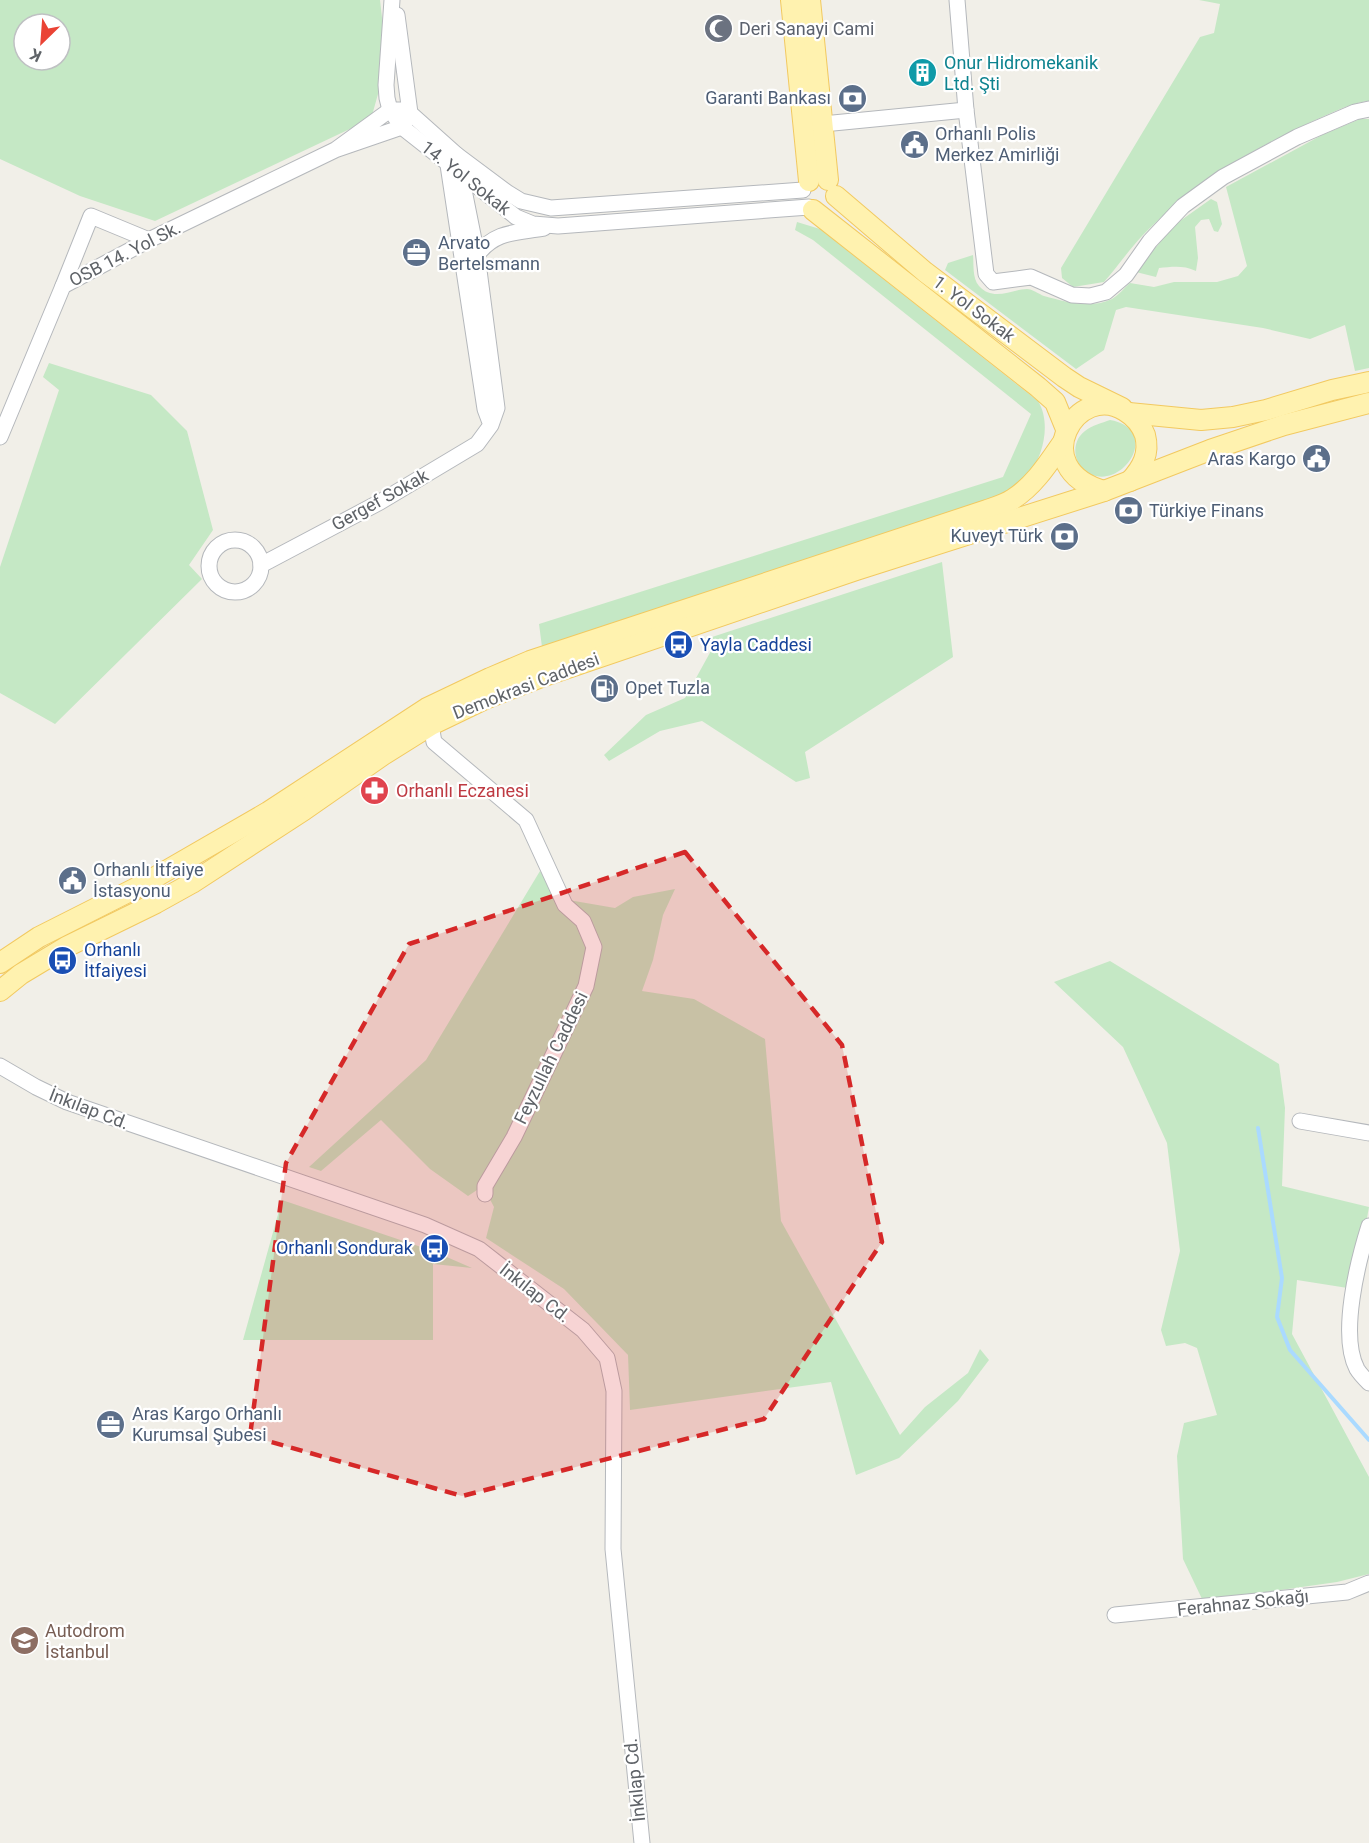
<svg xmlns="http://www.w3.org/2000/svg" width="1369" height="1843" viewBox="0 0 1369 1843" font-family="Roboto,sans-serif">
	<style>
		.green { fill: #c5e8c5; fill-rule: evenodd }
		.lines { fill: none; stroke-linecap: round; stroke-linejoin: round }
		.stream { stroke: #aadaff; stroke-width: 4 }
		.minor-casing { stroke: #b5b8bc; stroke-width: 17 }
		.major-casing { stroke: #f2c960; stroke-width: 22 }
		.minor { stroke: #fff; stroke-width: 15 }
		.major { stroke: #fff2af; stroke-width: 20 }
		.marked { fill: #d62828; fill-opacity: 0.2; stroke: #d62828; stroke-width: 4.5; stroke-dasharray: 12 8; stroke-linejoin: round }
		.labels { text-anchor: middle; stroke-width: 4.5; stroke-linejoin: round; paint-order: stroke }
		.worship-label { font-size: 18px; fill: #5b616d; stroke: #fff; text-anchor: start }
		.culture-label { font-size: 18px; fill: #0d838f; stroke: #fff; text-anchor: start }
		.service-label { font-size: 18px; fill: #4e5e75; stroke: #fff; text-anchor: start }
		.street-label { font-size: 18px; fill: #5f6368; stroke: #fff }
		.transit-label { font-size: 18px; fill: #164399; stroke: #fff; text-anchor: start }
		.health-label { font-size: 18px; fill: #be3a42; stroke: #fff; text-anchor: start }
		.education-label { font-size: 18px; fill: #785e54; stroke: #fff; text-anchor: start }
	</style>
	<rect width="100%" height="100%" fill="#f1efe8"/>
	<g class="green">
		<path d="M0,0H380L387,62L371,119L155,221L80,196L0,159ZM24,24H60V60H24Z"/>
		<path d="M1199,0H1369V101C1352,102 1325,116 1309,123C1245,153 1192,185 1142,236C1129,250 1117,267 1104,282L1073,287L1062,278L1061,268L1200,37L1214,33L1220,4Z"/>
		<path d="M1360,119H1369V368L1355,371L1345,325L1310,339L1263,328L1126,307L1116,310L1104,350L1076,369L945,270L948,263L973,255C974,264 972,278 979,286C993,302 1013,289 1027,289C1032,289 1039,294 1044,296C1066,302 1091,309 1112,299C1119,295 1124,288 1130,283L1154,287L1174,282H1217L1238,276L1247,266L1226,187L1322,135Z"/>
		<path d="M1211,199L1217,202L1222,224L1218,232L1214,231L1209,219L1201,220L1195,227L1198,258L1196,271C1183,265 1172,267 1159,268L1156,277L1136,272L1165,236L1180,221Z"/>
		<path d="M797,222L820,229L1038,401C1051,422 1044,455 1029,474C1024,481 1018,486 1012,492L542,647L539,624L1003,477L1031,414L813,240L795,230Z"/>
		<polygon points="49,363 151,395 187,431 213,530 189,565 202,579 55,724 0,693 0,567 59,390 43,377"/>
		<path d="M1110,420C1162,429 1124,490 1090,474C1073,466 1070,442 1085,431C1092,425 1102,423 1110,420Z"/>
		<polygon points="942,562 953,657 805,752 810,778 796,782 702,721 660,731 609,761 604,755 646,715 685,698 712,649 709,638"/>
		<polygon points="540,871 557,898 615,908 633,897 675,889 663,915 653,960 642,991 694,999 765,1039 781,1221 900,1435 925,1407 968,1373 980,1349 989,1360 958,1401 899,1458 856,1475 831,1382 630,1410 628,1355 564,1289 486,1238 494,1207 483,1186 468,1196 430,1169 381,1120 321,1171 309,1167 426,1060"/>
		<polygon points="1110,961 1279,1064 1285,1108 1282,1186 1369,1207 1354,1289 1297,1280 1292,1334 1369,1477 1369,1574 1337,1582 1203,1601 1183,1559 1177,1456 1184,1423 1217,1415 1197,1348 1185,1343 1166,1346 1161,1330 1180,1251 1167,1143 1123,1047 1054,982"/>
		<polygon points="282,1200 433,1251 472,1268 433,1264 433,1340 243,1340"/>
	</g>
	<g class="lines">
		<polyline class="stream" points="1258,1128 1282,1278 1277,1317 1290,1350 1369,1440"/>
		<defs>
			<g id="minor">
				<polyline points="392,0 386,85 387,98 390,110 402,127 516,217 533,224 558,226 809,207"/>
				<polyline points="957,0 966,110 986,274 993,282 1031,277 1072,295 1090,296 1106,292 1126,275 1150,241 1183,206 1223,177 1297,137 1355,112 1369,109"/>
				<polyline points="397,15 410,113 457,155 508,193 521,201 551,208 803,190"/>
				<polyline points="823,124 966,110"/>
				<path d="M477,255C495,231 515,233 544,228"/>
				<polyline points="63,286 91,216 149,240"/>
				<polyline points="0,437 63,286 149,240 335,150 402,127 410,113 401,110 390,110 335,150"/>
				<circle cx="235" cy="566" r="26"/>
				<polyline points="261,565 380,502 477,444 491,425 497,408 477,255 457,155 451,159 448,165 485,409 491,425"/>
				<polyline points="431,725 434,742 526,820 565,905 583,921 594,947 586,986 514,1137 485,1186 485,1194"/>
				<polyline points="0,1066 36,1087 67,1102 425,1225 479,1249 583,1330 607,1358 614,1391 613,1549 642,1843"/>
				<polyline points="1300,1121 1369,1133"/>
				<path d="M1369,1226C1358,1261 1339,1335 1357,1369C1360,1374 1365,1379 1369,1383"/>
				<polyline points="1115,1615 1347,1592 1369,1583"/>
			</g>
			<g id="major">
				<polyline points="791,0 809,181"/>
				<polyline points="810,0 828,180"/>
				<polyline points="836,196 925,272 1064,377 1079,387 1122,408"/>
				<polyline points="813,210 1038,387 1055,402 1066,429"/>
				<polyline points="1129,413 1201,420 1233,417 1266,410 1332,390 1369,382"/>
				<path d="M1104,491C1024,468 1078,380 1125,411C1135,417 1141,424 1145,435C1150,454 1142,468 1130,481"/>
				<path d="M0,963L39,937L140,886L268,812L427,708L490,678L530,661L624,630L987,510C996,507 1006,504 1013,499C1035,485 1049,462 1063,442"/>
				<polyline points="0,991 21,974 66,947 156,903 192,883 304,810 383,755 431,725 485,699 544,676 856,570 1104,491 1210,450 1284,425 1369,403"/>
			</g>
		</defs>
		<use href="#minor" class="minor-casing"/>
		<use href="#major" class="major-casing"/>
		<use href="#minor" class="minor"/>
		<use href="#major" class="major"/>
	</g>
	<path class="marked" d="M685,852L842,1045L882,1242L764,1419L462,1496L250,1436L286,1163L409,944Z"/>
	<defs>
		<symbol id="mosque-disc" viewBox="-11 -11 22 22"><circle r="9.5" fill="#6b7280" stroke="#fff"/><path d="M3.5-4.9A6 6 0 1 0 3.5 4.9A5 5 0 1 1 3.5-4.9Z" fill="#fff"/></symbol>
		<symbol id="building-disc" viewBox="-11 -11 22 22"><circle r="9.5" fill="#0f9aa8" stroke="#fff"/><path d="M-4-6H4V6H1V3H-1V6H-4ZM-2.5-4.3h1.7v1.8h-1.7ZM.8-4.3h1.7v1.8H.8ZM-2.5-1h1.7V.8h-1.7ZM.8-1h1.7V.8H.8Z" fill="#fff"/></symbol>
		<symbol id="bank-disc" viewBox="-11 -11 22 22"><circle r="9.5" fill="#5c6f8a" stroke="#fff"/><path d="M-6-4H6V4H-6ZM0-2.3a2.3 2.3 0 1 0 0 4.6a2.3 2.3 0 1 0 0-4.6Z" fill="#fff"/></symbol>
		<symbol id="civic-disc" viewBox="-11 -11 22 22"><circle r="9.5" fill="#5c6f8a" stroke="#fff"/><path d="M-.6-6.5H3V-4.5H.6V-3L4-1V1h2V6H-6V1h2V-1L-.6-3ZM-1.2 2.5V6h2.4V2.5Z" fill="#fff"/></symbol>
		<symbol id="office-disc" viewBox="-11 -11 22 22"><circle r="9.5" fill="#5c6f8a" stroke="#fff"/><path d="M-6-3h4V-5.5h4V-3h4V5H-6ZM-1-4.5V-3h2v-1.5ZM-6 0V1H6V0Z" fill="#fff"/></symbol>
		<symbol id="bus-disc" viewBox="-11 -11 22 22"><circle r="9.5" fill="#1a4fb4" stroke="#fff"/><path d="M-5-6H5V4H4V6H2V4H-2V6H-4V4H-5ZM-3.5-4V0h7V-4ZM-3.5 1.2v1.5H-2V1.2ZM2 1.2v1.5H3.5V1.2Z" fill="#fff"/></symbol>
		<symbol id="fuel-disc" viewBox="-11 -11 22 22"><circle r="9.5" fill="#5c6f8a" stroke="#fff"/><path d="M-5.5-6h7V0h2V4h1.3V-2.5L3-4.5l.8-.8L6-3V5H2.5V1h-1V6h-7ZM-4.2-4.7v3.2H.2V-4.7Z" fill="#fff"/></symbol>
		<symbol id="pharmacy-disc" viewBox="-11 -11 22 22"><circle r="9.5" fill="#e0444e" stroke="#fff"/><path d="M-2-6h4v4h4v4h-4v4h-4v-4h-4v-4h4Z" fill="#fff"/></symbol>
		<symbol id="school-disc" viewBox="-11 -11 22 22"><circle r="9.5" fill="#8d6e63" stroke="#fff"/><path d="M0-5L7-2L0 1L-7-2ZM-4 1L0 2.5L4 1V4Q0 6-4 4Z" fill="#fff"/></symbol>
	</defs>
	<g fill-rule="evenodd">
		<use href="#mosque-disc" x="702" y="12" width="33" height="33"/>
		<use href="#building-disc" x="906" y="56" width="33" height="33"/>
		<use href="#bank-disc" x="836" y="82" width="33" height="33"/>
		<use href="#civic-disc" x="898" y="128" width="33" height="33"/>
		<use href="#office-disc" x="400" y="236" width="33" height="33"/>
		<use href="#civic-disc" x="1300" y="442" width="33" height="33"/>
		<use href="#bank-disc" x="1112" y="494" width="33" height="33"/>
		<use href="#bank-disc" x="1048" y="520" width="33" height="33"/>
		<use href="#bus-disc" x="662" y="628" width="33" height="33"/>
		<use href="#fuel-disc" x="588" y="672" width="33" height="33"/>
		<use href="#pharmacy-disc" x="358" y="774" width="33" height="33"/>
		<use href="#civic-disc" x="56" y="864" width="33" height="33"/>
		<use href="#bus-disc" x="46" y="944" width="33" height="33"/>
		<use href="#bus-disc" x="418" y="1232" width="33" height="33"/>
		<use href="#office-disc" x="94" y="1408" width="33" height="33"/>
		<use href="#school-disc" x="8" y="1624" width="33" height="33"/>
	</g>
	<g class="labels">
		<g class="worship-label">
			<text x="739" y="35">Deri Sanayi Cami</text>
		</g>
		<g class="culture-label">
			<text x="944" y="69">Onur Hidromekanik<tspan x="944" dy="21">Ltd. Şti</tspan></text>
		</g>
		<g class="service-label">
			<text x="831" y="104" text-anchor="end">Garanti Bankası</text>
			<text x="935" y="140">Orhanlı Polis<tspan x="935" dy="21">Merkez Amirliği</tspan></text>
			<text x="438" y="249">Arvato<tspan x="438" dy="21">Bertelsmann</tspan></text>
			<text x="1296" y="465" text-anchor="end">Aras Kargo</text>
			<text x="1149" y="517">Türkiye Finans</text>
			<text x="1043" y="542" text-anchor="end">Kuveyt Türk</text>
			<text x="625" y="694">Opet Tuzla</text>
			<text x="93" y="876">Orhanlı İtfaiye<tspan x="93" dy="21">İstasyonu</tspan></text>
			<text x="132" y="1420">Aras Kargo Orhanlı<tspan x="132" dy="21">Kurumsal Şubesi</tspan></text>
		</g>
		<g class="street-label">
			<text transform="translate(466 178) rotate(38)" y="6">14. Yol Sokak</text>
			<text transform="translate(125 254) rotate(-27)" y="6">OSB 14. Yol Sk.</text>
			<text transform="translate(974 309) rotate(37)" y="6">1. Yol Sokak</text>
			<text transform="translate(380 500) rotate(-29)" y="6">Gergef Sokak</text>
			<text transform="translate(526 686) rotate(-21)" y="6">Demokrasi Caddesi</text>
			<text transform="translate(551 1058) rotate(-64)" y="6">Feyzullah Caddesi</text>
			<text transform="translate(89 1109) rotate(21)" y="6">İnkılap Cd.</text>
			<text transform="translate(535 1293) rotate(38)" y="6">İnkılap Cd.</text>
			<text transform="translate(1243 1603) rotate(-6)" y="6">Ferahnaz Sokağı</text>
			<text transform="translate(635 1780) rotate(-96)" y="6">İnkılap Cd.</text>
		</g>
		<g class="transit-label">
			<text x="700" y="651">Yayla Caddesi</text>
			<text x="84" y="956">Orhanlı<tspan x="84" dy="21">İtfaiyesi</tspan></text>
			<text x="413" y="1254" text-anchor="end">Orhanlı Sondurak</text>
		</g>
		<g class="health-label">
			<text x="396" y="797">Orhanlı Eczanesi</text>
		</g>
		<g class="education-label">
			<text x="45" y="1637">Autodrom<tspan x="45" dy="21">İstanbul</tspan></text>
		</g>
	</g>
	<g transform="translate(42 42) rotate(205)"><circle r="28" fill="#ffffff" stroke="#bfc1c3" stroke-width="1.5"/>
	<path d="M0-4.5L10 22L0 15L-10 22Z" fill="#ea4335"/>
	<text y="-9" font-size="16" font-weight="bold" text-anchor="middle" fill="#5f6368">K</text>
	</g>
</svg>
